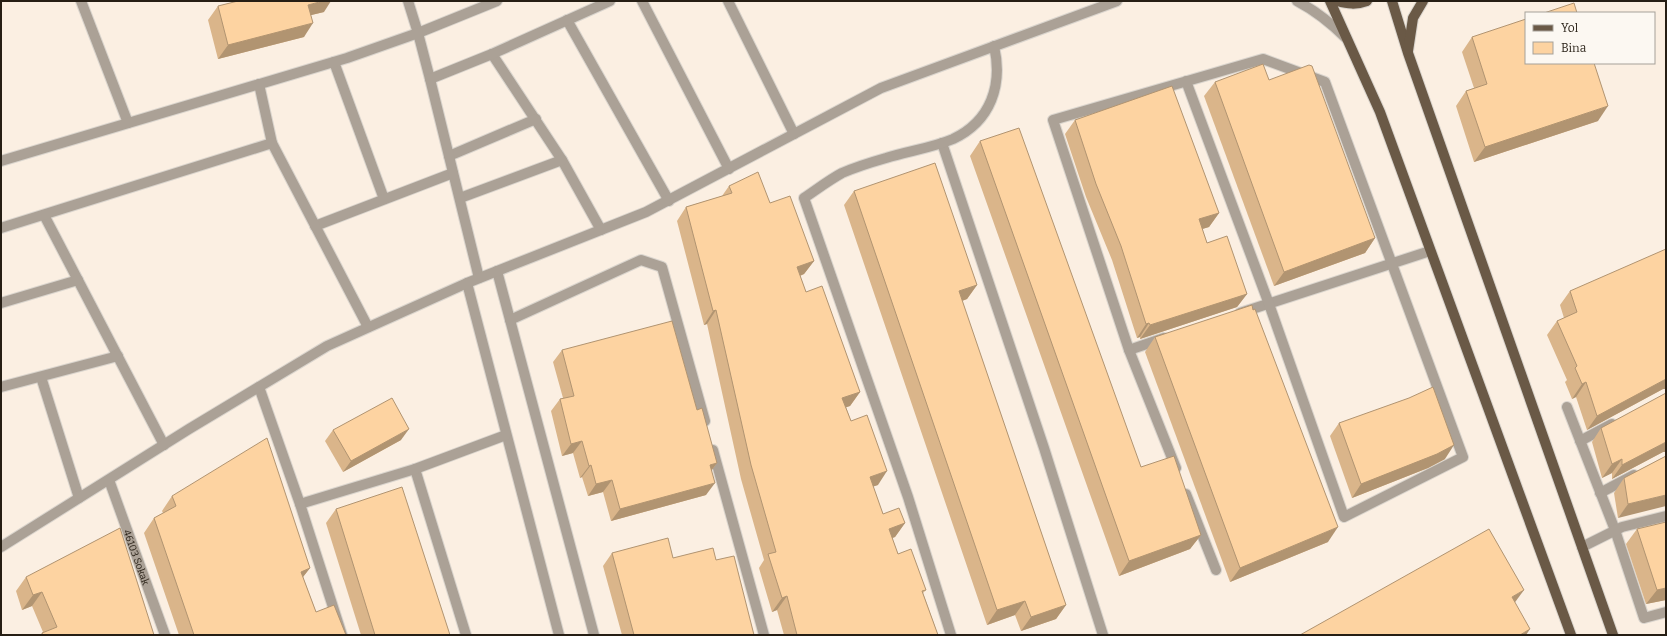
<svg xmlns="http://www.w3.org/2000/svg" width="1667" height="636" viewBox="0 0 1667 636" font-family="Bitter,serif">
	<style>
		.built { fill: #fbefe2; fill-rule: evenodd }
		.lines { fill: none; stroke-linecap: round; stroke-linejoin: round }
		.minor-casing { stroke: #dad5ce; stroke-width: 12 }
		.major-casing { stroke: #dad5ce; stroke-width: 12 }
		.minor { stroke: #aba196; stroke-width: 10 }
		.major { stroke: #6a5946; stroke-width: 10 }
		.wall { fill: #dab58a }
		.shaded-wall { fill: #b19471 }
		.building { fill: #fdd3a1; stroke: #b19471 }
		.labels { text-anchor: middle; stroke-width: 3; stroke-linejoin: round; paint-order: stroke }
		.street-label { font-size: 10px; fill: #261e14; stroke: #fcf8f2 }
	</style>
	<rect width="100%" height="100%" fill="#fcf8f2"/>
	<path class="built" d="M1,1H1666V635H1ZM1526,13H1654V63H1526Z"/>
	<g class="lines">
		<defs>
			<g id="minor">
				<polyline points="81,1 128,123"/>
				<polyline points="408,1 418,33 497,1"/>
				<polyline points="642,1 729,169"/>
				<polyline points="728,1 794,134"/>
				<path d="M1297,1C1316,11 1331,23 1346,38"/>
				<polyline points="567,20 669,201"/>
				<polyline points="492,54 562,160 601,230"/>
				<polyline points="334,62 384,199"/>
				<polyline points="259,84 272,143"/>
				<polyline points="942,143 1044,448 1103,635"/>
				<polyline points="449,156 536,119"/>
				<polyline points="1,161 347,58 418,33 430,79"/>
				<polyline points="460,198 562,160"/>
				<polyline points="44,215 164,445"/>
				<polyline points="315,226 453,173"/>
				<polyline points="1,228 272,143 368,327"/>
				<polyline points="497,271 594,635"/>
				<polyline points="479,278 430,79 492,54 610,1"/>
				<polyline points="467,283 559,635"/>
				<polyline points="1,303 78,280"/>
				<polyline points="1240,313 1430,251"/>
				<polyline points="510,320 641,260 662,267 705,421"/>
				<polyline points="1129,350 1164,338"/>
				<polyline points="41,377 79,498"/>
				<polyline points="1,387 118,356"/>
				<polyline points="259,387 300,504 342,635"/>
				<polyline points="1567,407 1615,530 1644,618 1666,612"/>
				<polyline points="1580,441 1612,424"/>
				<polyline points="713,450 764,635"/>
				<polyline points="1176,468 1129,350 1053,120 1263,59 1325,82 1463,457 1344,517 1269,304 1186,81"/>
				<polyline points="415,469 466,635"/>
				<path id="s1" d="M109,480L165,635"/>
				<polyline points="1600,493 1634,475"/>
				<polyline points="1186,494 1216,570"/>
				<polyline points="300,504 415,469 506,435"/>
				<polyline points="1,547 189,429 327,346 467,283 646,212 881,88 1117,1"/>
				<polyline points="1582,547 1622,527 1666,516"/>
				<path d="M951,635L908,497L804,198C816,190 829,180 842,173C856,167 872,162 886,158C908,151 932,148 953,139C991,121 1003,85 994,46"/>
			</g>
			<g id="major">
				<polyline points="1330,1 1380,112 1571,635"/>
				<path d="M1337,1C1348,4 1356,5 1367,1"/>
				<polyline points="1392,1 1408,53 1613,635"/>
				<polyline points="1408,51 1413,18 1423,1"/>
			</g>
		</defs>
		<use href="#minor" class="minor-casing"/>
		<use href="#major" class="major-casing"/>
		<use href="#minor" class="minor"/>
		<use href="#major" class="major"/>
	</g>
	<g class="wall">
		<polygon points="218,6 324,12 311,15 304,37 218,59 208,20"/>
		<polygon points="1472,37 1598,121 1474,162 1456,106 1466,91 1474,88 1462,52"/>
		<polygon points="1269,80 1375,238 1365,253 1274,286 1204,96 1215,82"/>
		<polygon points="1075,120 1219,213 1209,227 1202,229 1207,243 1247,294 1237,307 1140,339 1140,337 1137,338 1112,260 1086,197 1065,134"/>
		<polygon points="980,141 1141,467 1201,535 1190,549 1119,576 970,156"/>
		<polygon points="729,186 770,203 814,261 804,274 800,276 806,292 860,392 850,406 846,407 851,421 878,485 873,486 883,514 905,523 895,537 892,538 898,554 926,590 923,593 938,635 784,635 777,610 772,612 759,568 764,560 741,479 707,324 704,325 677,221 686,207 722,196"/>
		<polygon points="854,191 977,285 967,299 962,301 1066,605 1056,619 1021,631 1015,615 987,625 844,205"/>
		<polygon points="1570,291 1663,389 1587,430 1576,397 1572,399 1565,382 1567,380 1547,335 1557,321 1564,318 1560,305"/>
		<polygon points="1155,337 1328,542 1230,582 1145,352"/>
		<polygon points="562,350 697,410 717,463 711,471 706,495 611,521 603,492 588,496 582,477 580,478 573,453 562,456 551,411 560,399 563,398 553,362"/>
		<polygon points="1339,423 1445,459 1428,468 1352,498 1330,436"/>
		<polygon points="1601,428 1663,452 1612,479 1612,473 1602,478 1592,442"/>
		<polygon points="333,430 401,440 343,472 325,441"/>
		<polygon points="1666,456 1618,518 1614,493 1624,478"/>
		<polygon points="172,496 310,568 303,577 316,612 346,635 179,635 144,533 154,518 163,513 162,511"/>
		<polygon points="336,509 450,635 361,635 326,523"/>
		<polygon points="1637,529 1666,600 1646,604 1626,544"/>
		<polygon points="612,553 673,558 716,560 754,635 622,635 603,566"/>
		<polygon points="26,577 154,635 40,635 43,632 32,606 22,610 16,591"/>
	</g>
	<g class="shaded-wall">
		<polygon points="323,1 331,1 324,12 299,18 308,5"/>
		<polygon points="313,23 304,37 218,59 228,45"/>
		<polygon points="1608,106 1598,121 1474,162 1485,147"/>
		<polygon points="1219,213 1209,227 1189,233 1199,219"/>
		<polygon points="1375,238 1365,253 1274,286 1284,272"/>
		<polygon points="814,261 804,274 787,281 797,267"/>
		<polygon points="977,285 967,299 948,306 959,291"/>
		<polygon points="1247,294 1237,307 1140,339 1150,325"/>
		<polygon points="716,310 707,324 704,325 713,311"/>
		<polygon points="1149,323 1140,337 1137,338 1146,324"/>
		<polygon points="1666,379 1666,389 1663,389 1587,430 1597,416"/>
		<polygon points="1586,382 1576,397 1572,399 1582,384"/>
		<polygon points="860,392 850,406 832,412 842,398"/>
		<polygon points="409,429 401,440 343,472 351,461"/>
		<polygon points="582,441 573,453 562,456 571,444"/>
		<polygon points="1666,442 1666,452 1663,452 1612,479 1622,465"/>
		<polygon points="1454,445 1445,459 1428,468 1352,498 1361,484"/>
		<polygon points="1622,459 1612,473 1602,478 1612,464"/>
		<polygon points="717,463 708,475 710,465"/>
		<polygon points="591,465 582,477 580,478 589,466"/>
		<polygon points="887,471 878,485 860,491 870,477"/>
		<polygon points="612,480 603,492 588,496 596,484"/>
		<polygon points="715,483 706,495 611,521 620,509"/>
		<polygon points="1666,495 1666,506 1618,518 1628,504"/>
		<polygon points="905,523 895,537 879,543 889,529"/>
		<polygon points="1338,527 1328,542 1230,582 1240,568"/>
		<polygon points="1201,535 1190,549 1119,576 1129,561"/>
		<polygon points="310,568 299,582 301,572"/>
		<polygon points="1666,588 1666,600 1646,604 1657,590"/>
		<polygon points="1524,590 1513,605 1512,597"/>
		<polygon points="42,592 32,606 22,610 33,595"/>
		<polygon points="787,596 777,610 772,612 782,598"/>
		<polygon points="1025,601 1015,615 987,625 997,610"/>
		<polygon points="1066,605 1056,619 1021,631 1031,617"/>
		<polygon points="1530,629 1526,635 1520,635"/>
	</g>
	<g class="building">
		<polygon points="238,1 323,1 308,5 313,23 228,45 218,6"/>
		<polygon points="1574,3 1577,13 1544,13"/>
		<polygon points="1526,19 1526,63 1594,63 1608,106 1485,147 1466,91 1487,84 1472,37"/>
		<polygon points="1263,64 1269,80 1309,65 1312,66 1375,238 1284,272 1215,82"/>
		<polygon points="1172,86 1219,213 1199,219 1207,243 1227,236 1247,294 1150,325 1149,323 1146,324 1121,246 1096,184 1075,120"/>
		<polygon points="1019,128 1141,467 1174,456 1201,535 1129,561 980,141"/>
		<polygon points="935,163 977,285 959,291 1066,605 1031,617 1025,601 997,610 854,191"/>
		<polygon points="758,172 770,203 790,196 814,261 797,267 806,292 822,286 860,392 842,398 851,421 867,415 887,471 870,477 883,514 899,508 905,523 889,529 898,554 911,549 926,590 922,591 938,635 797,635 787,596 782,598 768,554 776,552 751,465 716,310 713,311 686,207 732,193 729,186"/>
		<polygon points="1666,249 1666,379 1597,416 1586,382 1582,384 1575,368 1577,366 1557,321 1577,312 1570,291"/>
		<polygon points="1252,305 1253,310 1255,309 1338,527 1240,568 1155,337"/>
		<polygon points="672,321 697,410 702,408 717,463 710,465 715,483 620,509 612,480 596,484 591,465 589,466 582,441 571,444 560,399 574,396 562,350"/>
		<polygon points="1433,387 1454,445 1437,454 1361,484 1339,423 1409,398"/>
		<polygon points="1666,393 1666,442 1622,465 1622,459 1612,464 1601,428"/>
		<polygon points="392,398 409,429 351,461 333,430"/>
		<polygon points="267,438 310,568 301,572 316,612 334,605 346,635 194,635 154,518 176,506 172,496"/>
		<polygon points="1666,456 1666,495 1628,504 1624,478"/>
		<polygon points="402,487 450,635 375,635 336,509"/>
		<polygon points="1666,522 1666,588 1657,590 1637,529"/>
		<polygon points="120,528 154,635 43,635 42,633 57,627 42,592 33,595 26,577"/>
		<polygon points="1489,529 1524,590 1512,597 1530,629 1520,635 1300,635"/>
		<polygon points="668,538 673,558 713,548 716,560 734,556 754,635 634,635 612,553"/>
	</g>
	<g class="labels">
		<g class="street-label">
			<text dy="4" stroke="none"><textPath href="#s1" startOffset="82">46103 Sokak</textPath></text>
		</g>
	</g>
	<rect width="1667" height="636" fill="none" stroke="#261e14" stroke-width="4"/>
	<rect x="1525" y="12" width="130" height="52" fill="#fcf8f2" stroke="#a6a199"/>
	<rect x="1533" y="25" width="20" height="6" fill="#6a5946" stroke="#a6a199"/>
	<text x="1561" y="32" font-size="12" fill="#261e14">Yol</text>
	<rect x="1533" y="42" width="20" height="12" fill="#fdd3a1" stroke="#a6a199"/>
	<text x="1561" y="52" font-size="12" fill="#261e14">Bina</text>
</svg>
